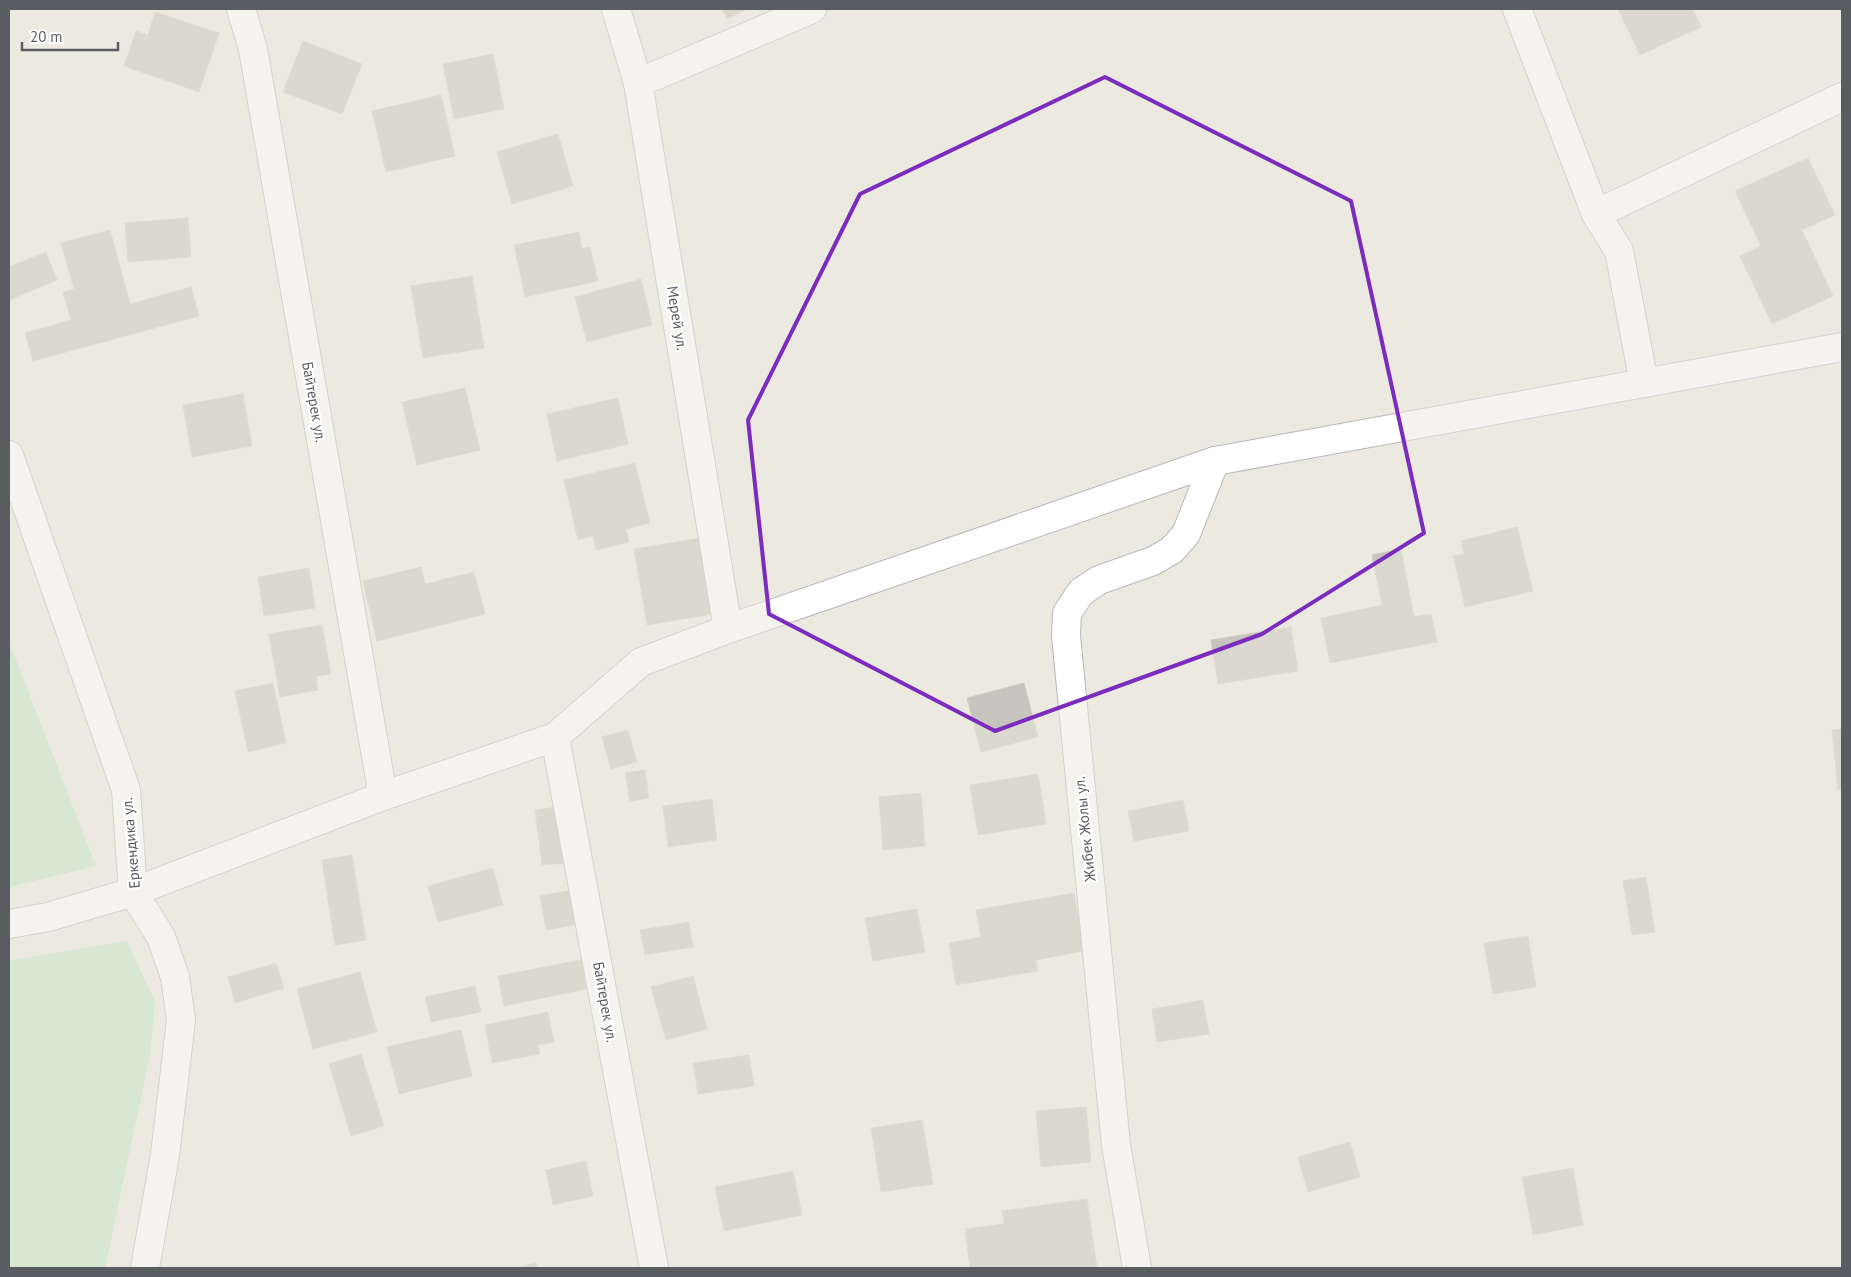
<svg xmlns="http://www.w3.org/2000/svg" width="1851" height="1277" viewBox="0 0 1851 1277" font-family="'PT Sans',sans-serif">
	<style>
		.green { fill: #bce4bf }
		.building { fill: #c6c4bd; stroke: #d0ccbf }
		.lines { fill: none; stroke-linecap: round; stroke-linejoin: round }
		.street-casing { stroke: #b6b8bd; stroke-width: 30 }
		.street { stroke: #fff; stroke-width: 28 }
		.marked { fill: none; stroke: #7b2cbf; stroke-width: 4; stroke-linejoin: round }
		.labels { text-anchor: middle; stroke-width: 4.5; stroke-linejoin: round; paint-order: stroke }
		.street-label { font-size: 15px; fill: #595c61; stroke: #fff }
	</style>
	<rect width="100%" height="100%" fill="#eceae0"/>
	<g class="green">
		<polygon points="9,642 96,866 9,887"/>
		<polygon points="127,941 155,1002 150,1055 105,1268 9,1268 9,961"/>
	</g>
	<g class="building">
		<polygon points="722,9 747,9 727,19"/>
		<polygon points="1618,9 1692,9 1701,27 1640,55"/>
		<polygon points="155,12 219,33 199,92 124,66 136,31 148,35"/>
		<polygon points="303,41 362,64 342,114 283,92"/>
		<polygon points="493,54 504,109 454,119 443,64"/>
		<polygon points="441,95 455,156 386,172 372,111"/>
		<polygon points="558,134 573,186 512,204 497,152"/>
		<polygon points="1808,158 1835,215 1802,230 1833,296 1772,324 1740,256 1761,246 1735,191"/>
		<polygon points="188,218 191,257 128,262 125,223"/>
		<polygon points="110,230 130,304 191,287 199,316 33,361 25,333 71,320 63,292 74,289 61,243"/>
		<polygon points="579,232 582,249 590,247 598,281 525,297 514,245"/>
		<polygon points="46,252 57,280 9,300 9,267"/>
		<polygon points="472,276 484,348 423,358 411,286"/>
		<polygon points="641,279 652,325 587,342 575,297"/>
		<polygon points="465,388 480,450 417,465 402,402"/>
		<polygon points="243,394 252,446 192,457 183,405"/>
		<polygon points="618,398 628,444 557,461 547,414"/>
		<polygon points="635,463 650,523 626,529 629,542 596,550 593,536 578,540 564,480"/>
		<polygon points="1517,527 1533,591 1465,607 1453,556 1464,554 1461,541"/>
		<polygon points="700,538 713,614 647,625 634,549"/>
		<polygon points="1401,549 1414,617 1431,614 1437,642 1330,663 1321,618 1382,605 1372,555"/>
		<polygon points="421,567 425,584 474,572 485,614 377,641 363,581"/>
		<polygon points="309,568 315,608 264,616 258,577"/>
		<polygon points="322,625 331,674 316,676 318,690 280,697 269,634"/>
		<polygon points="1291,627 1298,671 1218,684 1211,640"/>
		<polygon points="273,683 286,743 248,752 235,691"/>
		<polygon points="1024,683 1038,737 981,752 967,698"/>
		<polygon points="1842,729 1842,790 1838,790 1832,730"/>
		<polygon points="628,730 637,762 611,769 602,737"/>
		<polygon points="645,770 649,798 630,801 625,773"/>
		<polygon points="1038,774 1046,824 978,835 970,785"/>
		<polygon points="921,793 925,846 883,850 879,797"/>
		<polygon points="712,799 717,840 668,847 663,806"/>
		<polygon points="1183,800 1189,831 1134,841 1128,811"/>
		<polygon points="558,807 565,863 542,865 535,810"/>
		<polygon points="352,855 366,940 335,945 322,860"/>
		<polygon points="493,868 503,905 438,922 428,886"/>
		<polygon points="1646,877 1655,932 1632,935 1623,881"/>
		<polygon points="572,890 578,924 546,930 540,896"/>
		<polygon points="1074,893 1084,951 1036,960 1038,971 956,985 949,943 981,937 976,910"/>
		<polygon points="917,909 925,952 873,961 865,918"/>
		<polygon points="689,922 693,947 645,955 640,930"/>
		<polygon points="1528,936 1536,987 1493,994 1484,943"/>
		<polygon points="581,960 586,989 504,1006 498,976"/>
		<polygon points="276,963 284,988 235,1003 228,977"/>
		<polygon points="360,972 377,1032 313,1049 297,989"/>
		<polygon points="693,976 707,1029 666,1040 651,987"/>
		<polygon points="475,986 481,1012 431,1022 425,997"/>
		<polygon points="1203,1000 1209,1034 1157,1042 1152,1009"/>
		<polygon points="548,1012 554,1042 538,1045 540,1054 492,1063 485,1025"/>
		<polygon points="461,1030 472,1076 399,1094 387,1047"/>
		<polygon points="361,1054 384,1126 351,1136 329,1064"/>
		<polygon points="749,1055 754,1086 698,1094 693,1063"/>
		<polygon points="1086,1107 1091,1162 1041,1167 1036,1111"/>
		<polygon points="922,1120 933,1184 881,1192 871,1128"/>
		<polygon points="1350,1142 1360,1177 1308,1192 1298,1157"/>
		<polygon points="586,1161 593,1196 553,1205 546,1170"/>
		<polygon points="1573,1168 1583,1225 1533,1235 1522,1177"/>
		<polygon points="793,1171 802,1215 724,1231 715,1187"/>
		<polygon points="1087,1199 1097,1268 970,1268 965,1229 1004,1224 1002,1211"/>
		<polygon points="536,1263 538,1268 517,1268"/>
	</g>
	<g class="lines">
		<defs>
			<g id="street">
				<polyline points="241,9 253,49 383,796"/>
				<polyline points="616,9 638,83 728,629"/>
				<polyline points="1517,9 1596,214 1619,251 1644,383"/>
				<polyline points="638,83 812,9"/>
				<polyline points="1596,214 1842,97"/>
				<polyline points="9,455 126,790 133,892 161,937 175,977 181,1020 165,1155 145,1268"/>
				<polyline points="555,737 654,1268"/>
				<polyline points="9,924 48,917 133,892 383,796 555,737 641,662 728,629 1215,461 1842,347"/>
				<polyline points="1137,1268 1116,1145 1066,636 1067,613 1081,592 1099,580 1153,561 1172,550 1186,534 1215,461"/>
			</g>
		</defs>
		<use href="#street" class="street-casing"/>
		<use href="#street" class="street"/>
	</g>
	<path d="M0 0H1851V1277H0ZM1105,77L1351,201L1424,533L1262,634L995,731L769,614L748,420L860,194Z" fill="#eceae0" fill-opacity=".55" fill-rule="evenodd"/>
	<path class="marked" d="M1105,77L1351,201L1424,533L1262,634L995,731L769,614L748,420L860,194Z"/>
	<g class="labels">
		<g class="street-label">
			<text transform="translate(677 318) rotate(81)" y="5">Мерей ул.</text>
			<text transform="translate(314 402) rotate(80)" y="5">Байтерек ул.</text>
			<text transform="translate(1085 829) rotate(-96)" y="5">Жибек Жолы ул.</text>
			<text transform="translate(131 843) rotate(-95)" y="5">Еркендика ул.</text>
			<text transform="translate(605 1002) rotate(80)" y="5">Байтерек ул.</text>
		</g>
	</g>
	<rect width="1851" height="1277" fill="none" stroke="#595c61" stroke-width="20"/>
	<path d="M22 42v8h96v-8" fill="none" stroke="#595c61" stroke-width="2.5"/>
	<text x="30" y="42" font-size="15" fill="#595c61" stroke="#ffffff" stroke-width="4" paint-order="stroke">20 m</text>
</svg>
